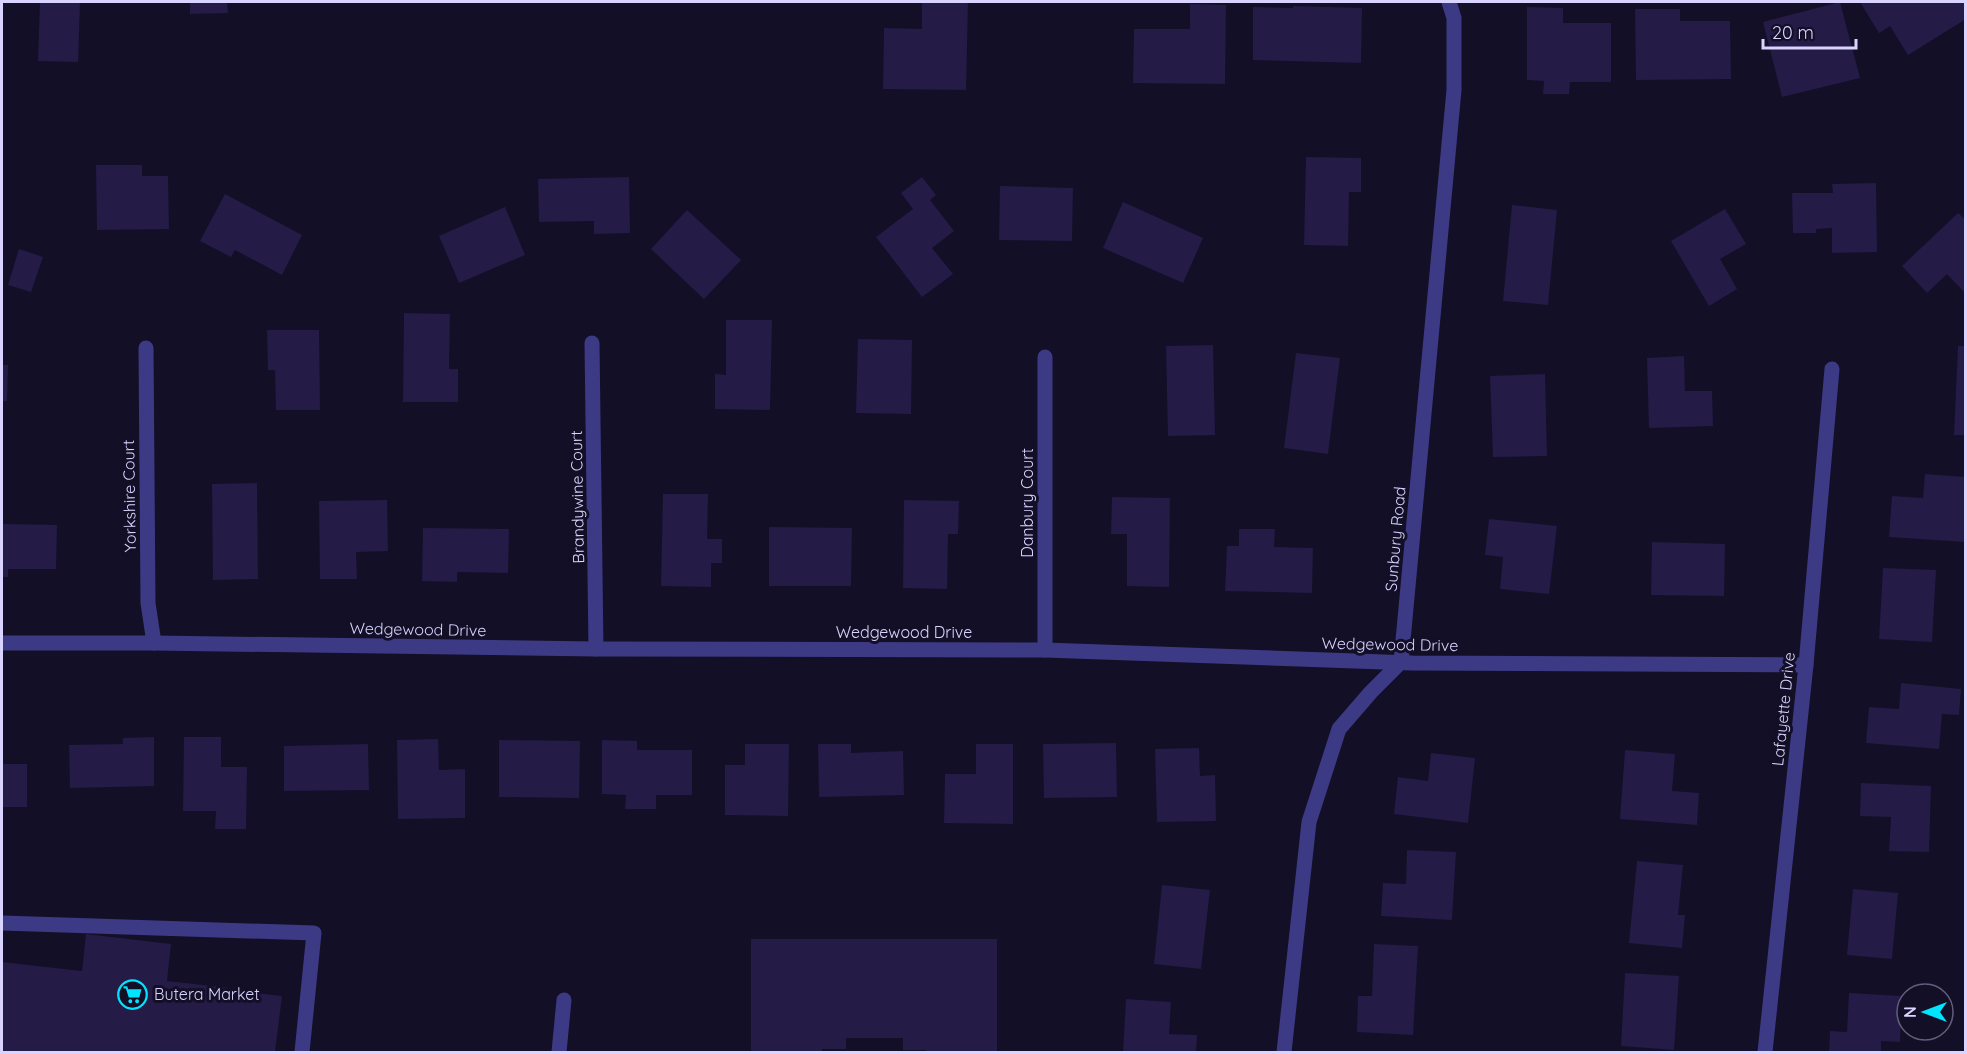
<svg xmlns="http://www.w3.org/2000/svg" width="1967" height="1054" viewBox="0 0 1967 1054" font-family="Quicksand,sans-serif">
	<style>
		.building { fill: #241b47 }
		.lines { fill: none; stroke-linecap: round; stroke-linejoin: round }
		.service { stroke: #3d3a85; stroke-width: 15 }
		.minor { stroke: #3d3a85; stroke-width: 15 }
		.labels { text-anchor: middle; stroke-width: 6; stroke-linejoin: round; paint-order: stroke }
		.street-label { font-size: 16px; fill: #d9d4ff; stroke: #130f26 }
		.poi-label { font-size: 16px; fill: #d9d4ff; stroke: #130f26; text-anchor: start }
	</style>
	<rect width="100%" height="100%" fill="#130f26"/>
	<g class="building">
		<polygon points="40,2 80,2 78,62 38,61"/>
		<polygon points="190,2 227,2 228,13 190,14"/>
		<polygon points="922,2 968,2 966,90 883,89 884,28 922,29"/>
		<polygon points="1840,2 1860,78 1782,97 1763,22"/>
		<polygon points="1860,2 1966,2 1966,19 1908,55 1890,26 1879,33"/>
		<polygon points="1190,4 1226,5 1225,84 1133,83 1134,29 1190,29"/>
		<polygon points="1293,6 1362,8 1361,63 1253,60 1253,7 1293,8"/>
		<polygon points="1527,7 1563,8 1563,23 1611,23 1611,82 1570,82 1569,94 1543,94 1544,81 1527,80"/>
		<polygon points="1635,9 1680,9 1680,21 1730,21 1731,79 1636,80"/>
		<polygon points="1306,157 1361,158 1361,192 1349,192 1348,246 1304,245"/>
		<polygon points="96,165 142,165 142,176 168,176 169,229 97,230"/>
		<polygon points="629,177 630,233 594,234 594,221 539,222 538,179"/>
		<polygon points="922,177 936,195 930,200 954,231 932,248 953,274 922,297 876,237 913,209 901,193"/>
		<polygon points="1876,183 1877,252 1832,253 1832,228 1816,229 1816,233 1793,233 1792,193 1833,193 1832,184"/>
		<polygon points="1000,186 1073,188 1072,241 999,240"/>
		<polygon points="225,194 302,235 282,275 235,250 231,257 200,241"/>
		<polygon points="1123,202 1203,238 1183,283 1103,248"/>
		<polygon points="1512,205 1557,210 1548,305 1503,301"/>
		<polygon points="505,207 525,255 459,283 439,236"/>
		<polygon points="1725,209 1746,244 1720,259 1737,289 1709,306 1671,241"/>
		<polygon points="687,210 741,260 704,299 651,249"/>
		<polygon points="1958,213 1966,220 1966,294 1947,274 1927,293 1902,266"/>
		<polygon points="19,249 43,257 31,292 8,285"/>
		<polygon points="404,313 450,314 449,369 458,369 458,402 403,402"/>
		<polygon points="726,320 772,320 770,410 715,409 715,374 726,375"/>
		<polygon points="267,330 319,330 320,410 276,410 275,370 268,370"/>
		<polygon points="858,339 912,340 911,414 856,413"/>
		<polygon points="1213,345 1215,435 1168,436 1166,346"/>
		<polygon points="1958,346 1966,346 1966,435 1954,435"/>
		<polygon points="1296,353 1340,358 1328,454 1284,448"/>
		<polygon points="1684,356 1685,391 1712,391 1713,426 1649,428 1647,358"/>
		<polygon points="2,365 8,365 7,401 2,401"/>
		<polygon points="1545,374 1547,456 1493,457 1490,376"/>
		<polygon points="1925,474 1966,477 1965,542 1889,537 1892,496 1923,498"/>
		<polygon points="257,483 258,579 213,580 212,484"/>
		<polygon points="663,494 708,494 707,539 722,539 722,563 711,563 711,587 661,586"/>
		<polygon points="1112,497 1170,498 1169,587 1127,586 1127,534 1111,534"/>
		<polygon points="387,500 388,551 356,552 357,579 320,579 319,501"/>
		<polygon points="904,500 959,501 958,534 948,534 947,589 903,588"/>
		<polygon points="1489,519 1557,526 1549,594 1500,589 1503,557 1485,555"/>
		<polygon points="2,524 57,525 56,569 8,569 8,577 2,577"/>
		<polygon points="769,527 852,528 851,586 769,586"/>
		<polygon points="423,528 509,529 508,573 457,572 457,582 422,581"/>
		<polygon points="1239,529 1275,529 1274,547 1313,548 1312,593 1225,591 1227,546 1239,546"/>
		<polygon points="1652,542 1725,544 1724,596 1651,595"/>
		<polygon points="1883,568 1936,570 1932,642 1879,639"/>
		<polygon points="1901,683 1961,689 1959,715 1942,714 1939,749 1866,743 1869,707 1899,709"/>
		<polygon points="154,737 154,786 70,788 69,745 123,744 123,738"/>
		<polygon points="184,737 221,737 221,767 247,767 246,829 215,829 216,811 183,811"/>
		<polygon points="438,739 439,770 465,769 465,818 398,819 397,740"/>
		<polygon points="499,740 580,741 579,798 499,797"/>
		<polygon points="602,740 637,741 637,750 692,750 692,795 656,795 656,809 625,809 626,795 602,794"/>
		<polygon points="1116,743 1117,797 1044,798 1043,744"/>
		<polygon points="368,744 369,790 284,791 284,746"/>
		<polygon points="745,744 789,744 788,816 725,815 725,765 745,765"/>
		<polygon points="818,744 851,744 851,753 903,751 904,795 819,797"/>
		<polygon points="976,744 1013,744 1013,824 944,823 945,774 976,774"/>
		<polygon points="1199,748 1200,776 1215,775 1216,821 1157,822 1155,749"/>
		<polygon points="1625,750 1675,754 1672,791 1699,793 1697,825 1620,819"/>
		<polygon points="1431,753 1475,758 1468,823 1394,814 1398,777 1428,781"/>
		<rect x="2" y="764" width="25" height="43"/>
		<polygon points="1861,783 1931,786 1929,852 1889,851 1891,817 1860,816"/>
		<polygon points="1407,850 1456,852 1452,920 1381,916 1383,883 1406,884"/>
		<polygon points="1637,861 1683,865 1678,915 1685,915 1682,948 1629,943"/>
		<polygon points="1162,885 1210,890 1201,969 1154,964"/>
		<polygon points="1853,889 1898,893 1892,959 1847,955"/>
		<polygon points="86,934 171,944 167,981 248,990 248,992 282,996 275,1052 2,1052 2,962 82,971"/>
		<polygon points="751,939 997,939 997,1052 926,1052 926,1050 903,1050 903,1038 846,1038 846,1049 822,1049 822,1052 751,1052"/>
		<polygon points="1374,944 1418,946 1413,1035 1357,1032 1358,996 1372,996"/>
		<polygon points="1625,973 1679,976 1674,1050 1621,1046"/>
		<polygon points="1849,993 1902,996 1900,1042 1881,1041 1881,1052 1829,1052 1830,1031 1847,1032"/>
		<polygon points="1126,999 1171,1002 1169,1034 1197,1035 1196,1052 1123,1052"/>
	</g>
	<g class="lines">
		<g class="service">
			<polyline points="2,923 314,933 302,1052"/>
			<polyline points="559,1052 564,1000"/>
		</g>
		<g class="minor">
			<polyline points="592,343 596,649"/>
			<polyline points="146,348 148,603 154,643"/>
			<polyline points="1045,357 1045,650"/>
			<polyline points="2,643 154,643 596,649 1045,650 1412,663 1806,665"/>
			<polyline points="1284,1052 1309,822 1339,729 1371,692 1401,662 1454,90 1454,18 1449,2"/>
			<polyline points="1765,1052 1806,665 1832,369"/>
		</g>
	</g>
	<defs>
		<symbol id="supermarket-ring" viewBox="-11 -11 22 22"><circle r="9.5" fill="#130f26" stroke="#00e5ff" stroke-width="1.5"/><path d="M-6-5.5h2.5l.6 2H6L4.5 2H-2.5L-4.4-4H-6ZM-1.5 3.2a1.3 1.3 0 1 0 .1 0ZM3 3.2a1.3 1.3 0 1 0 .1 0Z" fill="#00e5ff"/></symbol>
	</defs>
	<g fill-rule="evenodd">
		<use href="#supermarket-ring" x="116" y="978" width="33" height="33"/>
	</g>
	<g class="labels">
		<g class="street-label">
			<text transform="translate(129 496) rotate(-91)" y="6">Yorkshire Court</text>
			<text transform="translate(577 497) rotate(-91)" y="6">Brandywine Court</text>
			<text transform="translate(1027 503) rotate(-90)" y="6">Danbury Court</text>
			<text transform="translate(1395 539) rotate(-85)" y="6">Sunbury Road</text>
			<text transform="translate(418 629) rotate(1)" y="6">Wedgewood Drive</text>
			<text x="904" y="638">Wedgewood Drive</text>
			<text transform="translate(1390 644) rotate(1)" y="6">Wedgewood Drive</text>
			<text transform="translate(1783 709) rotate(-84)" y="6">Lafayette Drive</text>
		</g>
		<g class="poi-label">
			<text x="154" y="1000">Butera Market</text>
		</g>
	</g>
	<rect width="1967" height="1054" fill="none" stroke="#d9d4ff" stroke-width="6"/>
	<g transform="translate(1925 1012) rotate(270)"><circle r="28" fill="#130f26" stroke="#625e7d" stroke-width="1.5"/>
	<path d="M0-4.5L10 22L0 15L-10 22Z" fill="#00e5ff"/>
	<text y="-9" font-size="16" font-weight="bold" text-anchor="middle" fill="#d9d4ff">N</text>
	</g>
	<path d="M1763 39v9h93v-9" fill="none" stroke="#d9d4ff" stroke-width="3"/>
	<text x="1772" y="39" font-size="18" fill="#d9d4ff" stroke="#130f26" stroke-width="4.5" paint-order="stroke">20 m</text>
</svg>
